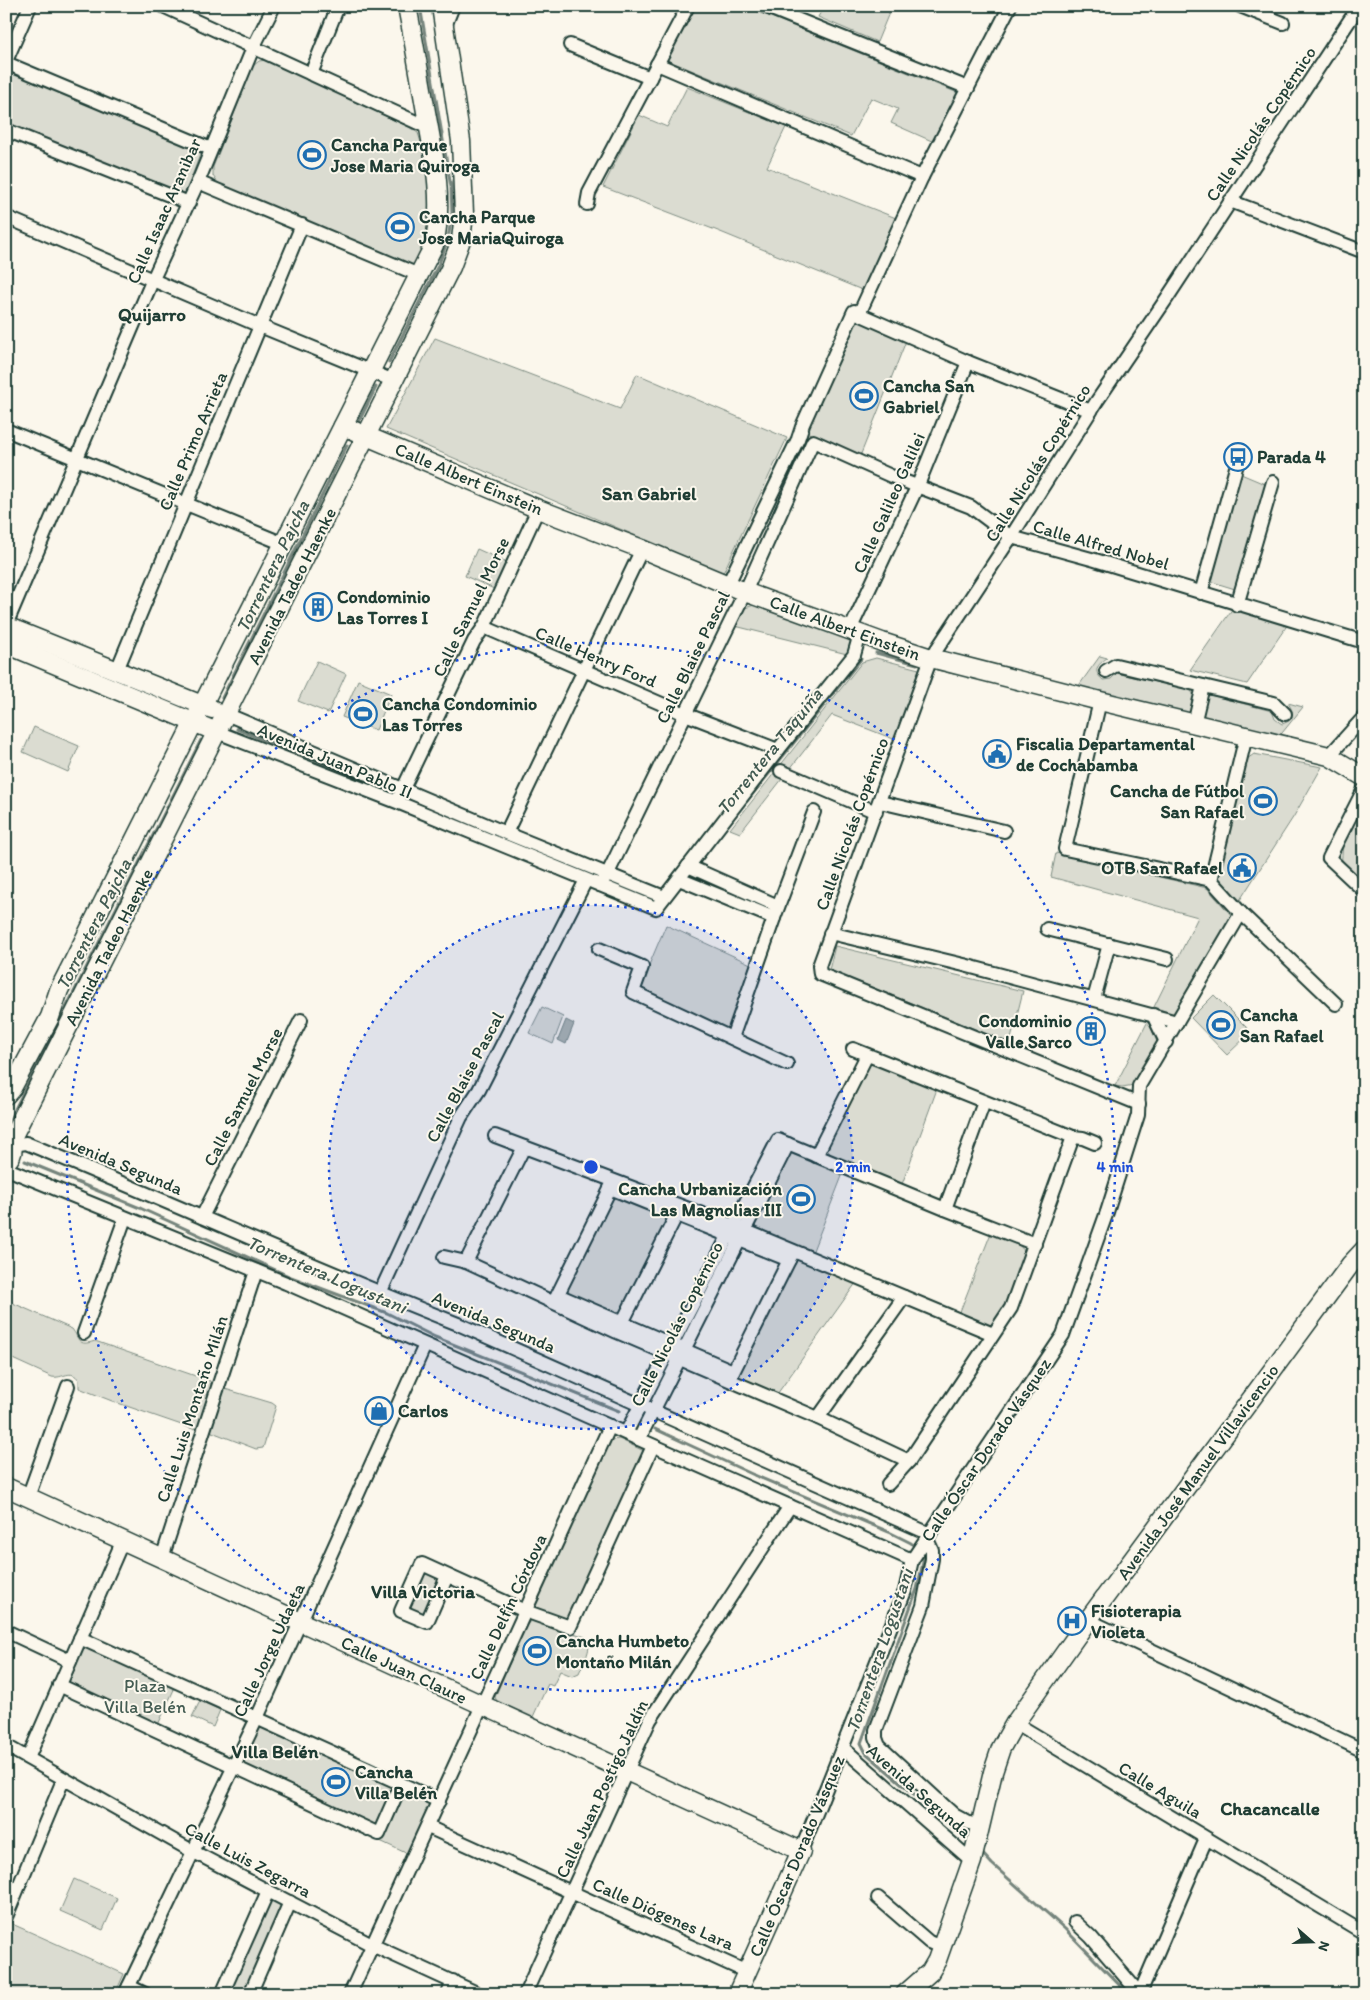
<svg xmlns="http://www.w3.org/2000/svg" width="1370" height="2000" viewBox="0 0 1370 2000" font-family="Itim,sans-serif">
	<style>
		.green { fill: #dbdcd1; stroke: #7d8c82 }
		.water { fill: #adb4aa; stroke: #74847b }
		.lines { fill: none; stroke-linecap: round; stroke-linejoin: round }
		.stream { stroke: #74847b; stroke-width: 3 }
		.street-casing { stroke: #1f3d34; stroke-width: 16 }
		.secondary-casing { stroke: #1f3d34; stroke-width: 21 }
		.street { stroke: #fbf7ec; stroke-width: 12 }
		.secondary { stroke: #fbf7ec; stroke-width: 18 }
		.ring { fill: none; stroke: #1d4ed8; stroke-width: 2.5; stroke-dasharray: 2.5 5 }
		.labels { text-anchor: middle; stroke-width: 4; stroke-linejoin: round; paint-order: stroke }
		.street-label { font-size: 18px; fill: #1f3d34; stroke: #fbf7ec }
		.poi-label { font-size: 18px; font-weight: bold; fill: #1f3d34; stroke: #fbf7ec; text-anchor: start }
		.park-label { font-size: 18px; fill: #455d53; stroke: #fbf7ec }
		.neighbourhood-label { font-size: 19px; font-weight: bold; fill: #1f3d34; stroke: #fbf7ec }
		.water-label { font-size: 19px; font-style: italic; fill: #425b52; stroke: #fbf7ec }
		.centre { fill: #1d4ed8; stroke: #fbf7ec; stroke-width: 2.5 }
		.ring-label { font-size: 15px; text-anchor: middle; font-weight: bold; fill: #1d4ed8; stroke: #fbf7ec; stroke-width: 4; stroke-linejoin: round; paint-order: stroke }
	</style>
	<rect width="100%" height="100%" fill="#fbf7ec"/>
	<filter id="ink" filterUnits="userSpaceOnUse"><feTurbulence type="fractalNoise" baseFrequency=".02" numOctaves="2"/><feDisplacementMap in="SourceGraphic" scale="10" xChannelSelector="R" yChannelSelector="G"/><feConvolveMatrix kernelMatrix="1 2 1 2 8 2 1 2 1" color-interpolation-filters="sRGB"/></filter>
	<g filter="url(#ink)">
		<g class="green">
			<polygon points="696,6 744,6 958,93 934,142 891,123 898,109 871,98 851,136 667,60"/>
			<polygon points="824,6 887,6 891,8 877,42 818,17"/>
			<path d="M266,60L409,127L418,133C431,170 440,235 413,267L218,183L213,176V167L253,66L259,61Z"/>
			<polygon points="12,72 201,152 186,192 183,194 6,126 6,77"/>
			<polygon points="687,87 786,127 767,167 896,218 862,290 718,231 603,187 639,115 667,127"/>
			<polygon points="857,319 906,341 861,454 858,454 806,432"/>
			<polygon points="435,338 620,409 637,374 787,438 723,573 386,429"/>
			<polygon points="1241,474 1267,485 1235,589 1206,580"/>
			<polygon points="477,549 506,562 494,589 465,576"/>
			<polygon points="757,604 854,639 847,654 735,626 745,608"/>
			<polygon points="1233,608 1288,624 1247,684 1190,670"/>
			<path d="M1100,656L1107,658C1097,665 1092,671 1103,680L1111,679L1117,673L1190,690L1195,696L1190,713L1184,716L1075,691Z"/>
			<polygon points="876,658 919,669 896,740 832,715 740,833 730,829 862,662"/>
			<polygon points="317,661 346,674 328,713 298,701"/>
			<polygon points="358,680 391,694 376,730 342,717"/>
			<path d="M1210,695L1272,711L1275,719L1282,724C1295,720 1294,712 1288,703L1303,707L1278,738L1204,720L1200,715L1204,698Z"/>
			<polygon points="34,727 79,746 68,772 23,752"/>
			<polygon points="1254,754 1322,767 1294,816 1238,903 1220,883 1219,876 1247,759"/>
			<path d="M1364,798V882L1342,863C1340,839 1354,819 1364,798Z"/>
			<polygon points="1056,853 1207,888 1233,917 1176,1015 1154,1007 1198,917 1051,877"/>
			<polygon points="666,925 753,965 729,1028 725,1029 642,988 641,984"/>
			<polygon points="835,946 1023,991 1010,1043 829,970"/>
			<polygon points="1214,995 1251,1032 1227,1055 1191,1018"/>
			<polygon points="542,1007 563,1017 553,1044 529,1033"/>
			<polygon points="1148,1021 1158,1044 1142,1068 1134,1085 1122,1087 1115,1086"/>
			<polygon points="869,1062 937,1089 901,1187 833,1156 827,1150 827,1146"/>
			<polygon points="794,1153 844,1171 812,1253 759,1231 755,1227 755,1221 788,1154"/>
			<polygon points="617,1198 662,1215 666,1224 620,1314 617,1315 567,1293 567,1290 610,1199"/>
			<path d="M991,1233C1004,1238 1021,1241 1026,1255C1018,1277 1012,1315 988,1326L959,1314Z"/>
			<polygon points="798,1260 802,1260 856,1283 775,1397 738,1377 739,1373 795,1263"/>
			<path d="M6,1300L72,1329C80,1339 77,1347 95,1341L210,1381L212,1387L198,1427L193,1429L112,1401L79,1388V1380C71,1368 63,1379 52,1377L6,1356Z"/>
			<polygon points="225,1389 272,1403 276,1406 263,1448 256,1449 212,1432 211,1429 223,1390"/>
			<polygon points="619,1439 644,1451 566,1621 534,1609 607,1445 612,1440"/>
			<polygon points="422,1571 440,1578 424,1615 407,1607"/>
			<path d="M536,1619L585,1637C595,1645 583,1663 579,1673L572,1676L560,1671L553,1686L548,1684L532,1719L498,1704L495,1697L525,1627L531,1620Z"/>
			<polygon points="85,1647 176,1685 157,1727 68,1683 68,1679 82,1649"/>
			<polygon points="200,1701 220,1710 213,1727 192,1717"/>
			<polygon points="260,1726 393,1786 379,1823 375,1827 242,1765"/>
			<polygon points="404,1791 431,1804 408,1854 380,1841"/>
			<polygon points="74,1879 117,1898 103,1930 60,1911"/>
			<polygon points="272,1900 283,1902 246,1994 228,1994 269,1903"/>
			<polygon points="10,1923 124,1974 115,1994 6,1994 6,1931"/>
		</g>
		<polygon class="water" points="566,1020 574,1024 566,1044 558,1040"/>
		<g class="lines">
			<g class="stream">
				<polyline points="389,362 438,266 448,239 452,214 451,187 420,6"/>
				<polyline points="358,423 376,387"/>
				<polyline points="876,653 917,664"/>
				<polyline points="937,669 954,673"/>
				<polyline points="222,698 347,445"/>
				<polyline points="237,729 378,788"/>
				<polyline points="747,801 861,659"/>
				<polyline points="502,838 517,844"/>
				<polyline points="618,885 643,895"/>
				<polyline points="9,1121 201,740"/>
				<polyline points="25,1161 140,1208 291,1277 387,1313 435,1337 619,1411"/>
				<polyline points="655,1429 754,1475 889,1532 911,1543 916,1548"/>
				<polyline points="920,1553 924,1558 917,1589 861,1743 866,1753 971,1843"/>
				<polyline points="981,1852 992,1864 1065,1929 1128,1994"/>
			</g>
			<defs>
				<g id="street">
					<polyline points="163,6 429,128"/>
					<polyline points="764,6 968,88"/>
					<polyline points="1010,6 922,177 859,314 968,362 1091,411"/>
					<polyline points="1240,6 1283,23"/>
					<polyline points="445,26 453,6"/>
					<polyline points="570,45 650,78"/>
					<polyline points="6,61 30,6"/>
					<polyline points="6,63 211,149"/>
					<polyline points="657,64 922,177"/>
					<polyline points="311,74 338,6"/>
					<polyline points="6,130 189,203"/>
					<polyline points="198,182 419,275"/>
					<polyline points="1230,201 1364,252"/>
					<polyline points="587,204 589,193 688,6"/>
					<polyline points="6,217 260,326 394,381"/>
					<polyline points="6,430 284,544"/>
					<polyline points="728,584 798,439 803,424 854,311"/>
					<polyline points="1201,593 1237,464"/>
					<polyline points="1237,605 1273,482"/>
					<polyline points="6,625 153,279 198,182 253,48 274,6"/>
					<polyline points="484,627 685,714 778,750"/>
					<polyline points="850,630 918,485 968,362"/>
					<polyline points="117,670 302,225"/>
					<polyline points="1106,671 1116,665 1274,703 1285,714"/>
					<polyline points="1100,701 1065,849 1211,880 1241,913 1336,1004"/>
					<polyline points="226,714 506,833 664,897"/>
					<polyline points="1194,724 1203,686"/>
					<polyline points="217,732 397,802 656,908 778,750 854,655 860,634"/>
					<polyline points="1329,756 1364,717"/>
					<polyline points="781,771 876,812"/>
					<polyline points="1364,789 1329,858 1364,891"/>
					<polyline points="399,797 474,641 484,627 538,509"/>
					<polyline points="880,802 1004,831"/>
					<polyline points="506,833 642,549"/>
					<polyline points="688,866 778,906"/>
					<polyline points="679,879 774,918"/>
					<polyline points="1211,880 1246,736"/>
					<polyline points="600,885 608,873 745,592 813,441 891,476 971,507 1011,537 1095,560 1364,642"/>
					<polyline points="1047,929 1167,959"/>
					<polyline points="830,933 964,965 1177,1022"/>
					<polyline points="599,949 642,967 633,992 787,1064"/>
					<polyline points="1094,999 1109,944"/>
					<polyline points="1153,1015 1166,1042"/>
					<polyline points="732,1038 774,918 814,812"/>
					<polyline points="853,1049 1073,1137 1083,1138 1095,1143"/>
					<polyline points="1139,1104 820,974 819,966 931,658 1011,537 1097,401 1167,298 1359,6"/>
					<polyline points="495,1136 734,1226 993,1334"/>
					<path d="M13,1145L26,1143C170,1202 313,1267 458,1324L930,1534"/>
					<polyline points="816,1156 867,1055"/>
					<polyline points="6,1166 12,1171 286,1283 912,1560"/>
					<polyline points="610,1188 789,1260"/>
					<polyline points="945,1209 984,1102"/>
					<polyline points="202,1217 301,1020"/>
					<polyline points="444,1257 466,1262 617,1332 818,1418 909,1461"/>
					<polyline points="466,1262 524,1147"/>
					<polyline points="380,1293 461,1117 479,1090 586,880"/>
					<polyline points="558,1295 733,1371"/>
					<polyline points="554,1302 613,1183"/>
					<polyline points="618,1331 680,1208"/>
					<polyline points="84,1333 125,1218"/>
					<polyline points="730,1378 793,1252"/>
					<polyline points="818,1418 904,1297"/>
					<polyline points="626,1433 778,1140 945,1209 1035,1244"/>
					<polyline points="639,1439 788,1144"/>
					<polyline points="888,1484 909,1461 1011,1308 1073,1137"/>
					<polyline points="28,1497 68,1386"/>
					<polyline points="927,1539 932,1550 932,1559 923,1606 876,1730 876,1738 879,1746 954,1815 969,1823 982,1825"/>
					<polyline points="162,1558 256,1271"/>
					<polyline points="447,1576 427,1622 401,1611 422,1564 525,1611 570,1627 653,1446"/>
					<polyline points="1088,1620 1364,1751"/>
					<polyline points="6,1631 70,1661"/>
					<polyline points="80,1638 439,1801"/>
					<polyline points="59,1685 379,1834 401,1784"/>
					<polyline points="1015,1723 1364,1933"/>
					<polyline points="6,1746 192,1851 268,1891 372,1945 479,1994"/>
					<polyline points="843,1748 972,1861"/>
					<polyline points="28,1758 123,1540"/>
					<polyline points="428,1827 747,1972"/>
					<polyline points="801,1851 905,1591 912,1560 1063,1335 1107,1212 1138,1115 1139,1086 1241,913"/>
					<polyline points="878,1898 929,1942 941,1947"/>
					<polyline points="6,1917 63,1780"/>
					<polyline points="1075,1922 1091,1937 1140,1994"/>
					<polyline points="129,1986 145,1994"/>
					<polyline points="1140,1993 1206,1839"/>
					<polyline points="125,1994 257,1718 425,1345"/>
					<polyline points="222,1994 268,1891"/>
					<polyline points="250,1994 290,1902"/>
					<polyline points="350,1994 610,1426"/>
					<polyline points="448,1994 453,1981"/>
					<polyline points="525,1994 650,1720 790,1506"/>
				</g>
				<g id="secondary">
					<polyline points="343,426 538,509 642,549 745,592 882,642 931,658 1100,701 1329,756 1364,777"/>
					<polyline points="6,626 212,709"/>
					<polyline points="6,644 217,732"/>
					<path d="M6,1095L12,1088L50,1017L59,990L434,245C444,201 434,156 426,112C420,77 414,42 407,6"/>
					<path d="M6,1135C15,1143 15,1154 6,1162"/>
					<polyline points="11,1140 451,267 461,240 464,214 461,141 441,6"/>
					<polyline points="6,1487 801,1851 737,1994"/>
					<polyline points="905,1994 930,1972 937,1960 972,1861 993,1772 1001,1748 1015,1723 1088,1620 1350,1265 1364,1250"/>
				</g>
			</defs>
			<use href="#street" class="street-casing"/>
			<use href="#secondary" class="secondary-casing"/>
			<use href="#street" class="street"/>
			<use href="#secondary" class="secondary"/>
		</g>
	</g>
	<circle cx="591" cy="1167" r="262" fill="#1d4ed8" fill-opacity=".12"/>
	<g class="ring">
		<circle cx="591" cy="1167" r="262"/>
		<circle cx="591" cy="1167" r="524"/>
	</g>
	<defs>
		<symbol id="stadium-ring" viewBox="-11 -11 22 22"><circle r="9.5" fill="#fbf7ec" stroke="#1f6fb2" stroke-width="1.5"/><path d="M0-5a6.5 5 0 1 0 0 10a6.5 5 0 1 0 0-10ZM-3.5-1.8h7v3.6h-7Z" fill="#1f6fb2"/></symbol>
		<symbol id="bus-ring" viewBox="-11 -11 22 22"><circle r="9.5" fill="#fbf7ec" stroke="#1f6fb2" stroke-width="1.5"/><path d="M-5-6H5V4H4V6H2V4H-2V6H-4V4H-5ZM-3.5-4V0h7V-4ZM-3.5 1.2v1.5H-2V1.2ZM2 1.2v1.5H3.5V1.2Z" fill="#1f6fb2"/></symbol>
		<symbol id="building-ring" viewBox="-11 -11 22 22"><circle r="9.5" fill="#fbf7ec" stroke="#1f6fb2" stroke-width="1.5"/><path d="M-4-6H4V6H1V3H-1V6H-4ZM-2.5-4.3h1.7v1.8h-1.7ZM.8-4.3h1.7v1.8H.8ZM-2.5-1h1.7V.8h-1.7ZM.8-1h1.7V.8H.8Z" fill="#1f6fb2"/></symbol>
		<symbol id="civic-ring" viewBox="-11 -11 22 22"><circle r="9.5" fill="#fbf7ec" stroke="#1f6fb2" stroke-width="1.5"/><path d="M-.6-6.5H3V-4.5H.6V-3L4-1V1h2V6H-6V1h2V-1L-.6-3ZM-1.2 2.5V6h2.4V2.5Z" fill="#1f6fb2"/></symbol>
		<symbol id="shop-ring" viewBox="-11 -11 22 22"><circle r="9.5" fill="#fbf7ec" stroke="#1f6fb2" stroke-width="1.5"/><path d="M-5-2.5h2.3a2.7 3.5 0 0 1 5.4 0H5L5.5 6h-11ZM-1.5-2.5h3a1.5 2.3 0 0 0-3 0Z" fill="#1f6fb2"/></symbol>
		<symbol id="hospital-ring" viewBox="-11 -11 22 22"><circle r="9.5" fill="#fbf7ec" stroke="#1f6fb2" stroke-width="1.5"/><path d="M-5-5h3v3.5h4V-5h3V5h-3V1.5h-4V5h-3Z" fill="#1f6fb2"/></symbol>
	</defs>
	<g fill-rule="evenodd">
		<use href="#stadium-ring" x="296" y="139" width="32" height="32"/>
		<use href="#stadium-ring" x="384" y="211" width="32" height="32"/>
		<use href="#stadium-ring" x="848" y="380" width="32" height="32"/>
		<use href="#bus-ring" x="1222" y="441" width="32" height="32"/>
		<use href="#building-ring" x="302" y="591" width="32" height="32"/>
		<use href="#stadium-ring" x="347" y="698" width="32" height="32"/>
		<use href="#civic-ring" x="981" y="738" width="32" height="32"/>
		<use href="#stadium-ring" x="1247" y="785" width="32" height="32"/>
		<use href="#civic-ring" x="1226" y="852" width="32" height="32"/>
		<use href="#stadium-ring" x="1205" y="1009" width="32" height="32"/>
		<use href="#building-ring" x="1075" y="1015" width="32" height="32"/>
		<use href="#stadium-ring" x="785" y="1183" width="32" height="32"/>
		<use href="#shop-ring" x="363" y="1395" width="32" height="32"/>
		<use href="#hospital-ring" x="1056" y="1605" width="32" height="32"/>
		<use href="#stadium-ring" x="521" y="1635" width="32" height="32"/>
		<use href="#stadium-ring" x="320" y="1766" width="32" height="32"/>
	</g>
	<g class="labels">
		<g class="street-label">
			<text transform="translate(1261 124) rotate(-56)" y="6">Calle Nicolás Copérnico</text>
			<text transform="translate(164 211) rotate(-66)" y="6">Calle Isaac Aranibar</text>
			<text transform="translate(193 441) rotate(-67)" y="6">Calle Primo Arrieta</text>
			<text transform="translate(1038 463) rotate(-58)" y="6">Calle Nicolás Copérnico</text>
			<text transform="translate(469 479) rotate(23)" y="6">Calle Albert Einstein</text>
			<text transform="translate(889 503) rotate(-66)" y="6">Calle Galileo Galilei</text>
			<text transform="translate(1101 545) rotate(16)" y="6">Calle Alfred Nobel</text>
			<text transform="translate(292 586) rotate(-63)" y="6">Avenida Tadeo Haenke</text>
			<text transform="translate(471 607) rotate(-64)" y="6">Calle Samuel Morse</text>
			<text transform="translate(845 628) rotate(20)" y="6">Calle Albert Einstein</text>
			<text transform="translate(596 657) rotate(23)" y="6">Calle Henry Ford</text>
			<text transform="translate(693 657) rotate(-64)" y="6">Calle Blaise Pascal</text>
			<text transform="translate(335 761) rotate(23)" y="6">Avenida Juan Pablo II</text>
			<text transform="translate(852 824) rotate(-70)" y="6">Calle Nicolás Copérnico</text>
			<text transform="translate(109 947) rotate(-63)" y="6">Avenida Tadeo Haenke</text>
			<text transform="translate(465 1077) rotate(-62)" y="6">Calle Blaise Pascal</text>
			<text transform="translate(243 1097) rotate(-63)" y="6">Calle Samuel Morse</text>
			<text transform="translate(121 1164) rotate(23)" y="6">Avenida Segunda</text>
			<text transform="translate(494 1322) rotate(23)" y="6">Avenida Segunda</text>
			<text transform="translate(677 1324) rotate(-63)" y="6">Calle Nicolás Copérnico</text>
			<text transform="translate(192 1409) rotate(-72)" y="6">Calle Luis Montaño Milán</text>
			<text transform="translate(986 1450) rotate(-56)" y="6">Calle Óscar Dorado Vásquez</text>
			<text transform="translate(1198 1472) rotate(-54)" y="6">Avenida José Manuel Villavicencio</text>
			<text transform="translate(508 1607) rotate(-65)" y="6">Calle Delfín Córdova</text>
			<text transform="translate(269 1650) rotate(-65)" y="6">Calle Jorge Udaeta</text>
			<text transform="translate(404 1670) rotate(25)" y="6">Calle Juan Claure</text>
			<text transform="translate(602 1789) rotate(-65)" y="6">Calle Juan Postigo Jaldín</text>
			<text transform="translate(1160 1790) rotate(31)" y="6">Calle Aguila</text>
			<text transform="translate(919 1791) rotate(41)" y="6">Avenida Segunda</text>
			<text transform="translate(797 1856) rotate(-67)" y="6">Calle Óscar Dorado Vásquez</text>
			<text transform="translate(248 1860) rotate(28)" y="6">Calle Luis Zegarra</text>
			<text transform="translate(663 1914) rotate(24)" y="6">Calle Diógenes Lara</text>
		</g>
		<g class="poi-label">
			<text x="331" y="151">Cancha Parque<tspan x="331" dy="21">Jose Maria Quiroga</tspan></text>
			<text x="419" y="223">Cancha Parque<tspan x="419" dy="21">Jose MariaQuiroga</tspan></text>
			<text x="883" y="392">Cancha San<tspan x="883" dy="21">Gabriel</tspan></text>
			<text x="1257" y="463">Parada 4</text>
			<text x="337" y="603">Condominio<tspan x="337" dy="21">Las Torres I</tspan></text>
			<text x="382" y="710">Cancha Condominio<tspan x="382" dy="21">Las Torres</tspan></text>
			<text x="1016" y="750">Fiscalia Departamental<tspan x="1016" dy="21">de Cochabamba</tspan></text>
			<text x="1244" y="797" text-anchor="end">Cancha de Fútbol<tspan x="1244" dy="21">San Rafael</tspan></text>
			<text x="1223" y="874" text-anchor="end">OTB San Rafael</text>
			<text x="1240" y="1021">Cancha<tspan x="1240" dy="21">San Rafael</tspan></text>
			<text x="1072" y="1027" text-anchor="end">Condominio<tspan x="1072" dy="21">Valle Sarco</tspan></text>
			<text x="782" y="1195" text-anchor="end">Cancha Urbanización<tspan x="782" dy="21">Las Magnolias III</tspan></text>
			<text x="398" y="1417">Carlos</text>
			<text x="1091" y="1617">Fisioterapia<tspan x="1091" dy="21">Violeta</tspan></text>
			<text x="556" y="1647">Cancha Humbeto<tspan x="556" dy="21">Montaño Milán</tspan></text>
			<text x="355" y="1778">Cancha<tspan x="355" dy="21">Villa Belén</tspan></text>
		</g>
		<g class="park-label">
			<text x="145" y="1692">Plaza<tspan x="145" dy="21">Villa Belén</tspan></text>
		</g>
		<g class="neighbourhood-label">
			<text x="152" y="321">Quijarro</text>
			<text x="649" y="500">San Gabriel</text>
			<text x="423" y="1598">Villa Victoria</text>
			<text x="275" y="1758">Villa Belén</text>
			<text x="1270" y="1815">Chacancalle</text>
		</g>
		<g class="water-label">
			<text transform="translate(272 566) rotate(-64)" y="7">Torrentera Pajcha</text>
			<text transform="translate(769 751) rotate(-51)" y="7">Torrentera Taquiña</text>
			<text transform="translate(93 924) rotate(-63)" y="7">Torrentera Pajcha</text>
			<text transform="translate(327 1274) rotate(23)" y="7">Torrentera Logustani</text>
			<text transform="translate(879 1650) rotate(-71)" y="7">Torrentera Logustani</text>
		</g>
	</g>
	<circle cx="591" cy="1167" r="8" class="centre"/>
	<g class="ring-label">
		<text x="853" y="1172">2 min</text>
		<text x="1115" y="1172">4 min</text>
	</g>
	<rect width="1370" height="2000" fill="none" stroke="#fbf7ec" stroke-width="25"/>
	<rect x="12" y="12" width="1345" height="1975" fill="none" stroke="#1f3d34" stroke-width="2" filter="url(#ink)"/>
	<g transform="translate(1312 1942) rotate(110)" stroke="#fbf7ec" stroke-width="4" paint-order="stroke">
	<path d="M0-4L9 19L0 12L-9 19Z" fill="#1f3d34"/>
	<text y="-8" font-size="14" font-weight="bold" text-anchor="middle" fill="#1f3d34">N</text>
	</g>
</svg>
